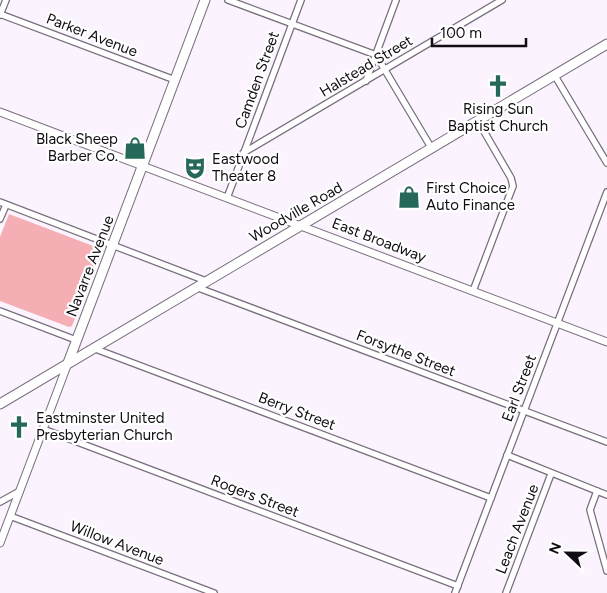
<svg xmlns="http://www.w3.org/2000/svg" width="607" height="593" viewBox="0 0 607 593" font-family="Figtree,sans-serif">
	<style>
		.green { fill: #f5aeb3 }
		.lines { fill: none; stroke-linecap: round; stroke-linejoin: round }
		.minor-casing { stroke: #796e7d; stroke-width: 8 }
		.tertiary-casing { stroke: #796e7d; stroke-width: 9 }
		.primary-casing { stroke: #796e7d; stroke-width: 11 }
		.minor { stroke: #fff; stroke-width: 5.5 }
		.tertiary { stroke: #fff; stroke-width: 7 }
		.primary { stroke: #fff; stroke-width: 9 }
		.labels { text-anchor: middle; stroke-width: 4.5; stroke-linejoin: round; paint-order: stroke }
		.street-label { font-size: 15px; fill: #100c12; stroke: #fff }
		.poi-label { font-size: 15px; fill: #100c12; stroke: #fff; text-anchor: start }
	</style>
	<rect width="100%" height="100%" fill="#fbf3fe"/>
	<polygon class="green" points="9,214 101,249 72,326 69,327 0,301 0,237"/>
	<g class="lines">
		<defs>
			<g id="minor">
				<polyline points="228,0 376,55 432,149"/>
				<polyline points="0,14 175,80"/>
				<polyline points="0,15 6,0"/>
				<polyline points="555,76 607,163"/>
				<polyline points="366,81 396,0"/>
				<polyline points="243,153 502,0"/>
				<polyline points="227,198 301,0"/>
				<polyline points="0,202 206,281"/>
				<polyline points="0,219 6,205"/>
				<polyline points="196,287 607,442"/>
				<polyline points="473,291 513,186 511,178 478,121"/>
				<polyline points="0,311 76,340"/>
				<polyline points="93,348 491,498"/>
				<polyline points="43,429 458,586"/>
				<polyline points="507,455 607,495"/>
				<polyline points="597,491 590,510 607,571"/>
				<polyline points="0,502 20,491"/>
				<polyline points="10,516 214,593"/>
				<polyline points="455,593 607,192"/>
				<polyline points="506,593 551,474"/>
			</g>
			<g id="tertiary">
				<polyline points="0,112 607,342"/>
				<polyline points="0,543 68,363"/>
			</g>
			<g id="primary">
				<polyline points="68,363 205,0"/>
				<polyline points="0,404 607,44"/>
			</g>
		</defs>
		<use href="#minor" class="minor-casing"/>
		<use href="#tertiary" class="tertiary-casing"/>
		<use href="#primary" class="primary-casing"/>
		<use href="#minor" class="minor"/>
		<use href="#tertiary" class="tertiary"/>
		<use href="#primary" class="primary"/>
	</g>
	<defs>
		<symbol id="church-bare" viewBox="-9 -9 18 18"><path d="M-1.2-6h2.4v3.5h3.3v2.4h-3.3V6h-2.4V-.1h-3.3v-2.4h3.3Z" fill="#26695a" stroke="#fff" stroke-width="2.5" paint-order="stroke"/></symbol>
		<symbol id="shop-bare" viewBox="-9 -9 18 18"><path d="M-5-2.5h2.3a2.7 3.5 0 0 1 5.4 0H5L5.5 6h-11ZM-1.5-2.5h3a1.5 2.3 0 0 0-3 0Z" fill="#26695a" stroke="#fff" stroke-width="2.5" paint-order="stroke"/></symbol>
		<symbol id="theatre-bare" viewBox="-9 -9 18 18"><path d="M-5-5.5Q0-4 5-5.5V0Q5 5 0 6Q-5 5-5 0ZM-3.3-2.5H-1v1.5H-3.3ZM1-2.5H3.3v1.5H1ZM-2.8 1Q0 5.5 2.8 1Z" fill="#26695a" stroke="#fff" stroke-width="2.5" paint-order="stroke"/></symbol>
	</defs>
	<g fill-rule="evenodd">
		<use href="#church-bare" x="482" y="70" width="32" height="32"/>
		<use href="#shop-bare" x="119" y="132" width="32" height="32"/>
		<use href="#theatre-bare" x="179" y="152" width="32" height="32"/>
		<use href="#shop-bare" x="393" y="181" width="32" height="32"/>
		<use href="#church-bare" x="3" y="411" width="32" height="32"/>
	</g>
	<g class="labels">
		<g class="street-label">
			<text transform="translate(92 35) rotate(21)" y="5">Parker Avenue</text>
			<text transform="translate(366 66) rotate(-31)" y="5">Halstead Street</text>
			<text transform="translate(257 80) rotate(-70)" y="5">Camden Street</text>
			<text transform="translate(296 212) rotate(-30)" y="5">Woodville Road</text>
			<text transform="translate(379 240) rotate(21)" y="5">East Broadway</text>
			<text transform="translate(90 266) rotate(-69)" y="5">Navarre Avenue</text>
			<text transform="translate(406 353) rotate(21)" y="5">Forsythe Street</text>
			<text transform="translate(519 388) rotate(-69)" y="5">Earl Street</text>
			<text transform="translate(297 411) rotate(21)" y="5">Berry Street</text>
			<text transform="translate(255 496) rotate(21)" y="5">Rogers Street</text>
			<text transform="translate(517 529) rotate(-69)" y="5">Leach Avenue</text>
			<text transform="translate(117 543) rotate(21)" y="5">Willow Avenue</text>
		</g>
		<g class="poi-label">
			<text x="498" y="114" text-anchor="middle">Rising Sun<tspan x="498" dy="17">Baptist Church</tspan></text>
			<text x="118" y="144" text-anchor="end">Black Sheep<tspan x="118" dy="17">Barber Co.</tspan></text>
			<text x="212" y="164">Eastwood<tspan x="212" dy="17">Theater 8</tspan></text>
			<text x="426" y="193">First Choice<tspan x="426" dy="17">Auto Finance</tspan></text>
			<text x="36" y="423">Eastminster United<tspan x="36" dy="17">Presbyterian Church</tspan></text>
		</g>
	</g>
	<g transform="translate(567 553) rotate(292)" stroke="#ffffff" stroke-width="4" paint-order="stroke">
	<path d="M0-4L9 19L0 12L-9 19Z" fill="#100c12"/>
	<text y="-8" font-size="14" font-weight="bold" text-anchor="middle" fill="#100c12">N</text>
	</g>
	<path d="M432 38v8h94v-8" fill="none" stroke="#100c12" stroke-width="2.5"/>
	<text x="440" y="38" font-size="15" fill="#100c12" stroke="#ffffff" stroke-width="4" paint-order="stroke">100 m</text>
</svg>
